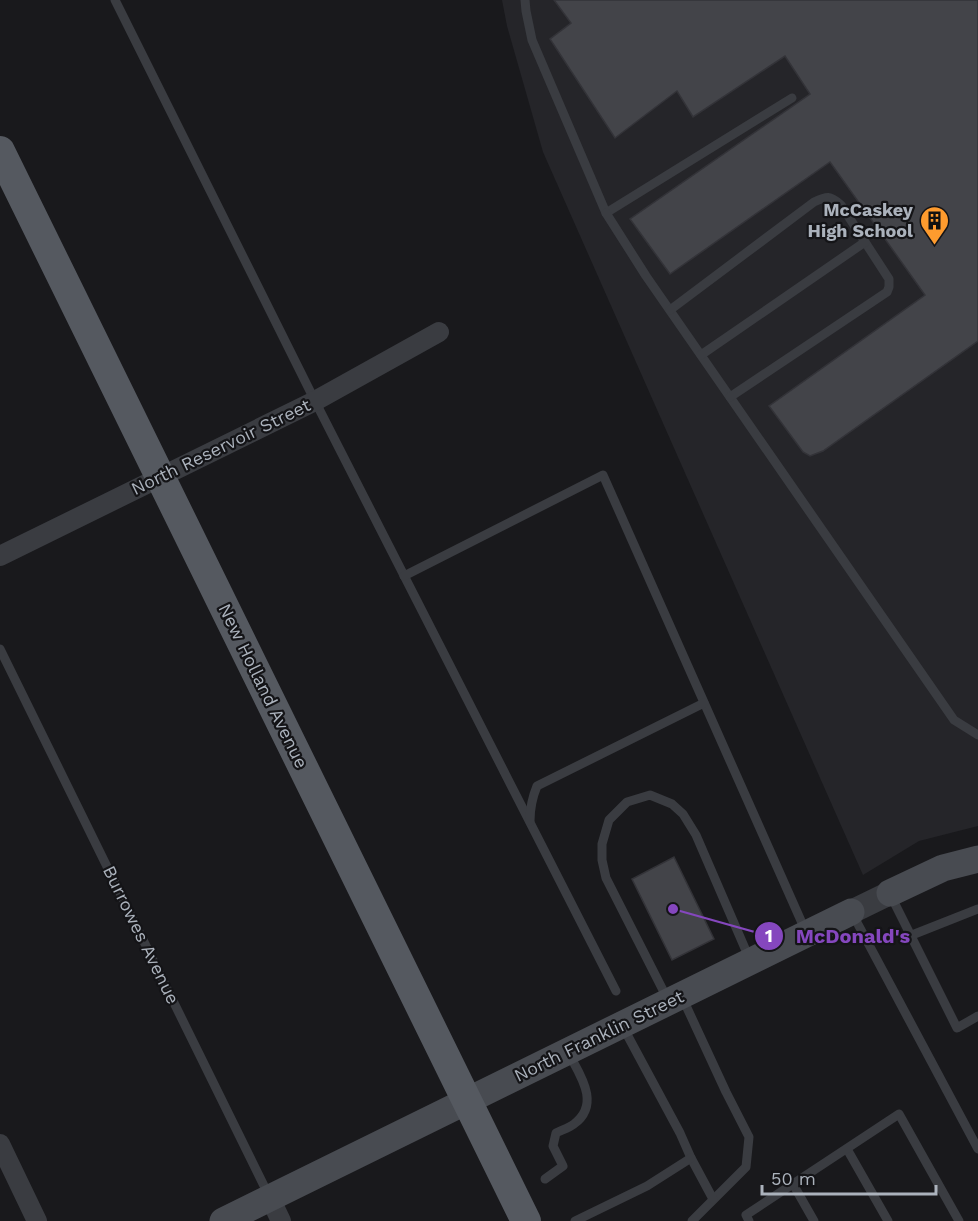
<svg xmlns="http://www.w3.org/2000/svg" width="978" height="1221" viewBox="0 0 978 1221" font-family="'Work Sans',sans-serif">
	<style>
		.built { fill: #252529 }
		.building { fill: #434449; stroke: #333338; stroke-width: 1.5 }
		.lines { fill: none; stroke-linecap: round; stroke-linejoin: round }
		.service { stroke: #3a3c41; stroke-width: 9 }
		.minor { stroke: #3a3c41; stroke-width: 20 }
		.tertiary { stroke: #3a3c41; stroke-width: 24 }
		.secondary { stroke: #484b51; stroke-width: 27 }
		.primary { stroke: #555960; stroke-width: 30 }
		.labels { text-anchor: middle; stroke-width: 4.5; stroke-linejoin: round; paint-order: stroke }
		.poi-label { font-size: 18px; font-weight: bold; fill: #abb2bc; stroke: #141417; text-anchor: end }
		.street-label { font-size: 18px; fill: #abb2bc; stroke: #141417 }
		.leader { fill: none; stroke: #8547be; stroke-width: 2 }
		.callout-dot { fill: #8547be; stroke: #141417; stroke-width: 2 }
		.mark-label { font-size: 18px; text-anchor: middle; font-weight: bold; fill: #fff }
		.callout-label { font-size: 20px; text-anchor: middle; font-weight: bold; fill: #8547be; stroke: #141417; stroke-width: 4.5; stroke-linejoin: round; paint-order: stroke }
	</style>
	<rect width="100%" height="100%" fill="#19191c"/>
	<polygon class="built" points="502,0 978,0 978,826 919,841 863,875 543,152 507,26"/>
	<g class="building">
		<polygon points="554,0 978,0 978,341 823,451 810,456 803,452 769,406 925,295 830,162 670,274 630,219 810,94 785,56 693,117 677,91 615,138 550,39 571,23"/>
		<polygon points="674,857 714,939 672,960 632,879"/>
	</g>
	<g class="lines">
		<g class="service">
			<polyline points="115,0 315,401 616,991"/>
			<polyline points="525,0 526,11 532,40 606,213 792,98"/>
			<polyline points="606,213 646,276 954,720 978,735"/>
			<path d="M670,310L814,202C827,196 830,195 841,205L889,279V287L887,292L730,397"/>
			<polyline points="701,355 865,242"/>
			<polyline points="404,576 603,475 806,932"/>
			<polyline points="0,649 269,1196"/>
			<path d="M530,821C530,808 532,798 537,786L704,703"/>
			<polyline points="891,896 957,1028 978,1016"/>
			<polyline points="852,913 978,1149"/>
			<polyline points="912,935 978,909"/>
			<polyline points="682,997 726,1092 749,1137 746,1167 692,1221"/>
			<polyline points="668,1000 606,878 602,860 602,844 609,820 627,802 650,795 672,804 683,814 696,835 750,960"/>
			<polyline points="623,1027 680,1133 691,1158 713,1199"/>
			<polyline points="847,1149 888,1221"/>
			<path d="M545,1179L563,1166L553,1146L556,1133C562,1130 569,1128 574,1124C601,1104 580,1075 569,1054"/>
			<polyline points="793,1184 814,1221"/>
			<polyline points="575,1221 647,1186 691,1158"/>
			<polyline points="749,1221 746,1215 899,1114 959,1221"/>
		</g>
		<g class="minor">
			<polyline points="0,556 315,401 439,332"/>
			<polyline points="0,1144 37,1221"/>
			<polyline points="270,1198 281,1221"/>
		</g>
		<polyline class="tertiary" points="851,912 890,893"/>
		<g class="secondary">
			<polyline points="890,893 943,868 978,859"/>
			<polyline points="223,1221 851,912"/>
		</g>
		<polyline class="primary" points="0,151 526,1221"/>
	</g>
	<defs>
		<symbol id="building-pin" viewBox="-11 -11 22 30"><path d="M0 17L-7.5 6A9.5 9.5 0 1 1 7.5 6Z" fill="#fe9b2e" stroke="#141417"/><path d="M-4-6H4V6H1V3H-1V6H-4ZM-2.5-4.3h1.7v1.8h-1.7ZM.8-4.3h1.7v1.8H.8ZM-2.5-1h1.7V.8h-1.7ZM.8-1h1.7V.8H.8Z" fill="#111"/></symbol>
	</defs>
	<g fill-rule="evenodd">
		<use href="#building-pin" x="918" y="204" width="33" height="45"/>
	</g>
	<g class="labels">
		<g class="poi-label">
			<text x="913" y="216">McCaskey<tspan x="913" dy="21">High School</tspan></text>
		</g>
		<g class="street-label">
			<text transform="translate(221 447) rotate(-26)" y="6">North Reservoir Street</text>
			<text transform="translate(263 686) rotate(64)" y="6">New Holland Avenue</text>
			<text transform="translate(141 935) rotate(64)" y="6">Burrowes Avenue</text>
			<text transform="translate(599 1036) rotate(-26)" y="6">North Franklin Street</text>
		</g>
	</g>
	<path class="leader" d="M673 909L769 936"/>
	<g class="callout-dot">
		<circle cx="673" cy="909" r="6"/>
		<circle cx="769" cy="936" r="15"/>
	</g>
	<g class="mark-label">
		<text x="769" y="942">1</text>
	</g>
	<g class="callout-label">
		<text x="853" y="943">McDonald's</text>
	</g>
	<path d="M762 1185v9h174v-9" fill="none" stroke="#abb2bc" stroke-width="3"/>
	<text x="771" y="1185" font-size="18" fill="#abb2bc" stroke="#141417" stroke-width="4.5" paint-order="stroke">50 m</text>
</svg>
